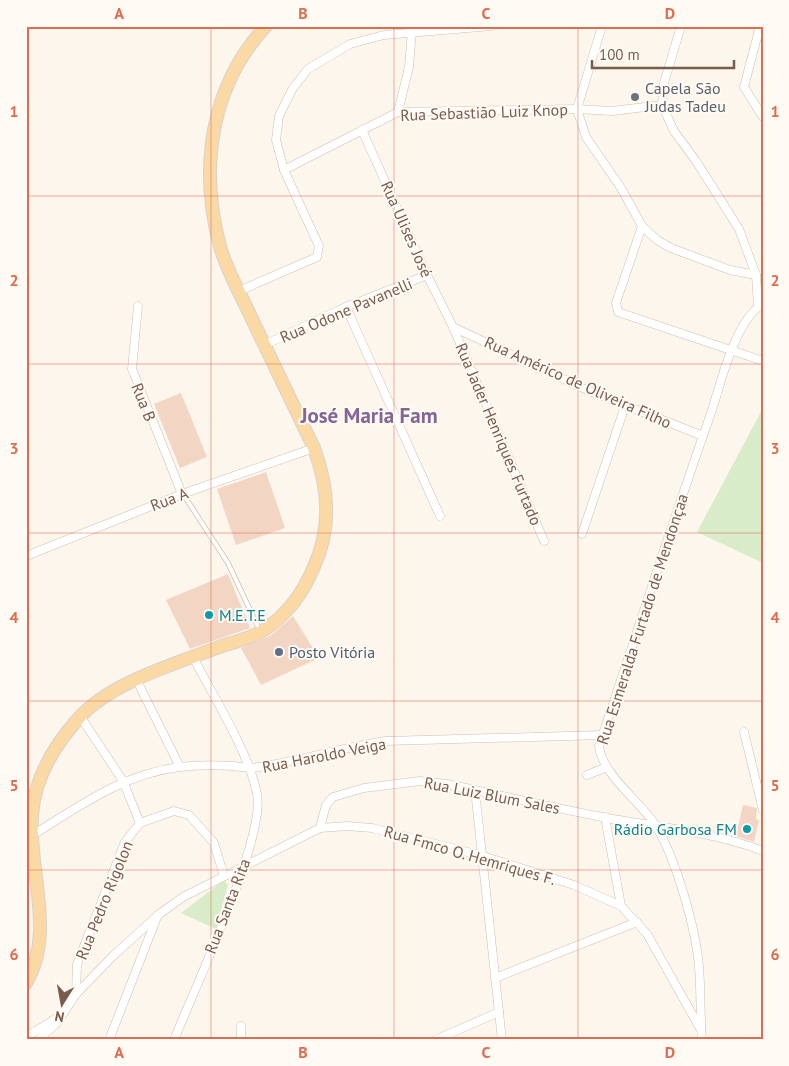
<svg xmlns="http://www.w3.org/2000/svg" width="789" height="1066" viewBox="0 0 789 1066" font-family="'PT Sans',sans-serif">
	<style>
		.green { fill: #d8ecc9 }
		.building { fill: #f3d5c3 }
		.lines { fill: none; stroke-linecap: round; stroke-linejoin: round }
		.lane-casing { stroke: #d1beb0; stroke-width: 5.5 }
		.street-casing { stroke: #d1beb0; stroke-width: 9 }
		.primary-casing { stroke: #dad1cd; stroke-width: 14 }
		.lane { stroke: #fff; stroke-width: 4 }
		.street { stroke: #fff; stroke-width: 8 }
		.primary { stroke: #fbd9a5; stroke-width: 12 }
		.grid { fill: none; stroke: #dc6d51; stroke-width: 1; stroke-opacity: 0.55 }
		.worship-dot { fill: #6b7280; stroke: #fffaf3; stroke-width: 2 }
		.culture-dot { fill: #0f9aa8; stroke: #fffaf3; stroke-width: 2 }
		.service-dot { fill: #5c6f8a; stroke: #fffaf3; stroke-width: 2 }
		.labels { text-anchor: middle; stroke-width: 4; stroke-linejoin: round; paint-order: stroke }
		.worship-label { font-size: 16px; fill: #5b616d; stroke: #fffaf3; text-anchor: start }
		.street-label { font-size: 16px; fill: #7a5c4d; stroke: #fffaf3 }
		.culture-label { font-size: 16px; fill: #0d838f; stroke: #fffaf3; text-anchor: start }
		.service-label { font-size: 16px; fill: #4e5e75; stroke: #fffaf3; text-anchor: start }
		.district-label { font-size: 21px; font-weight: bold; fill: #846695; stroke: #fffaf3 }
		.neatline { fill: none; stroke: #dc6d51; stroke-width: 2 }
		.grid-label { font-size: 16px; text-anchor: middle; font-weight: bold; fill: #dc6d51 }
	</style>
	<rect width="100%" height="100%" fill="#fdf6ec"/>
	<g class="green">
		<polygon points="763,408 763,563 697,532"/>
		<polygon points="224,880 228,885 216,929 181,913"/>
	</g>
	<g class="building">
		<polygon points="181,393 207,457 180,468 154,404"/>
		<polygon points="266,472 285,528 236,545 217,489"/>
		<polygon points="228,574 250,628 190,649 166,600"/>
		<polygon points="293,616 319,658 261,685 241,648 270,636"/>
		<polygon points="743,805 757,808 756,819 759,820 754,842 736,836"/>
	</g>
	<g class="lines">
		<defs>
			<polyline id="lane" points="183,494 228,563 259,629"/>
			<g id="street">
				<polyline points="602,26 577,109 586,137 621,188 642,226 657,240 671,248 730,270 756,275"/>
				<polyline points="681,26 664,83 662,105 674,131 696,161 739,229 756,275 758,307"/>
				<polyline points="760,26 744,87 763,117"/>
				<polyline points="398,112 409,67 412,31"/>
				<polyline points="362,130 427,275 453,327 544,541"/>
				<polyline points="284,170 398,112 577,109 612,111 662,105"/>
				<polyline points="642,226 616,303 618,312 763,361"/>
				<polyline points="239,291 317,257 319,246 284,170 276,140 279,116 293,88 308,69 350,44 384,35 492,26"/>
				<polyline points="138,306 132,369 182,494"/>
				<polyline points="346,307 440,516"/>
				<polyline points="453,327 587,390 703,436"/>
				<polyline points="264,345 346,307 427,275"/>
				<polyline points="582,534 625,406"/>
				<polyline points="26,556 182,494 314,448"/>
				<polyline points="136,679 180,767"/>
				<polyline points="744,732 763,810"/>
				<polyline points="587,775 607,767"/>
				<polyline points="475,790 502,1040"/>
				<polyline points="605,817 621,906"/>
				<polyline points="140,823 174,811 189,815 214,843 224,876"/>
				<path d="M320,828L326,805L333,797L364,788L420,781L447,784C500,795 553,808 607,818C658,827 714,832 763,851"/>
				<path d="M31,836C78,807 123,774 179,767C196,765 216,765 233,766C242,767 250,769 259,767C302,761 343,747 386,741L603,735"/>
				<polyline points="495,978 637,922"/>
				<polyline points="76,994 77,964 125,842 140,823 123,781 80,716"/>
				<polyline points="26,1037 60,1016"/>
				<polyline points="38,1040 57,1023 76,994 113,956 158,915 183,897 320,828 347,826 372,828 483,856 574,885 621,906 647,934 701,1030"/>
				<polyline points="109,1040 157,917"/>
				<path d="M174,1040C193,992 266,837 257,794C249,752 213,696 193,657"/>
				<polyline points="241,1040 241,1026"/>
				<polyline points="435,1040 499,1012"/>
				<path d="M702,1040C700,1016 701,991 699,967C696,929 676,859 656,826C641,802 602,775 599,746C636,636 671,526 710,416C721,384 732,330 758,307"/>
			</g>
			<path id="primary" d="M26,983C56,934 28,869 32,816C34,779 54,746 78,719C110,682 178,663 222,646C238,641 258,636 271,625C291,609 303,592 313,569C332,528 329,489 314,448C293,404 271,359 250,315C240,293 226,269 220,246C199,169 210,86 266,26"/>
		</defs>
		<use href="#lane" class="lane-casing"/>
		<use href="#street" class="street-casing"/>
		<use href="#primary" class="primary-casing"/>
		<use href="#lane" class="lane"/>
		<use href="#street" class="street"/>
		<use href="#primary" class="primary"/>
	</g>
	<path class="grid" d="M211,26V1040M394,26V1040M578,26V1040M26,196H763M26,364H763M26,533H763M26,701H763M26,870H763"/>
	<circle class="worship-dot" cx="635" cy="97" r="5"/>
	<g class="culture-dot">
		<circle cx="209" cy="615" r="5"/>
		<circle cx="747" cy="829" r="5"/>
	</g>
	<circle class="service-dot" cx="279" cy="652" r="5"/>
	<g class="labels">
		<g class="worship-label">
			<text x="645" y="94">Capela São<tspan x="645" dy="18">Judas Tadeu</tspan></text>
		</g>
		<g class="street-label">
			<text transform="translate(484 112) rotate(-2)" y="6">Rua Sebastião Luiz Knop</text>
			<text transform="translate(407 229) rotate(66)" y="6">Rua Ulises José</text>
			<text transform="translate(346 310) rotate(-23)" y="6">Rua Odone Pavanelli</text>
			<text transform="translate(578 382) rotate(24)" y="6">Rua Américo de Oliveira Filho</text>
			<text transform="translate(144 402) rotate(68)" y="6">Rua B</text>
			<text transform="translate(499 434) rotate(67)" y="6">Rua Jader Henriques Furtado</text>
			<text transform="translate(169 499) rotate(-21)" y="6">Rua A</text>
			<text transform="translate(642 619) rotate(-72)" y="6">Rua Esmeralda Furtado de Mendonçaa</text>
			<text transform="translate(324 755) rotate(-11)" y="6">Rua Haroldo Veiga</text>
			<text transform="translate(492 795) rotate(11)" y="6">Rua Luiz Blum Sales</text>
			<text transform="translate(470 855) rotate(16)" y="6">Rua Fmco O. Hemriques F.</text>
			<text transform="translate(104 900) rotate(-68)" y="6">Rua Pedro Rigolon</text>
			<text transform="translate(227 906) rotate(-69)" y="6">Rua Santa Rita</text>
		</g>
		<g class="culture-label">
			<text x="219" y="621">M.E.T.E</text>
			<text x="737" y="835" text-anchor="end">Rádio Garbosa FM</text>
		</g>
		<g class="service-label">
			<text x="289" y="658">Posto Vitória</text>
		</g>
		<g class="district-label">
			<text x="369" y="423">José Maria Fam</text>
		</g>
	</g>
	<rect width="789" height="1066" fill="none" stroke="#fffaf3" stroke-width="55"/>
	<g transform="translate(62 1004) rotate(191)" stroke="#fffaf3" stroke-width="4" paint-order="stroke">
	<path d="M0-4L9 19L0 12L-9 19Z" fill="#7a5c4d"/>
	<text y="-8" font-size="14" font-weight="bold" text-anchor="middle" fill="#7a5c4d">N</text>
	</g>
	<path d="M592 60v8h142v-8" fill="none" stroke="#7a5c4d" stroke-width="2.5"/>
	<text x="599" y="60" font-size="15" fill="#7a5c4d" stroke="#fffaf3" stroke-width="4" paint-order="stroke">100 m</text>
	<rect x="28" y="28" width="734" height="1010" class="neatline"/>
	<g class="grid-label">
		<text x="119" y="19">A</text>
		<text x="303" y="19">B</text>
		<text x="486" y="19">C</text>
		<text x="670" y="19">D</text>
		<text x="14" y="117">1</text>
		<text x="775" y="117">1</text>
		<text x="14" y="286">2</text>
		<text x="775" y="286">2</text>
		<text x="14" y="454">3</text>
		<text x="775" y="454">3</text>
		<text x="14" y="623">4</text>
		<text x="775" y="623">4</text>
		<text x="14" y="791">5</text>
		<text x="775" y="791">5</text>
		<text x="14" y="960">6</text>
		<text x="775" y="960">6</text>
		<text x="119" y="1058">A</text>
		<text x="303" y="1058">B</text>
		<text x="486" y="1058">C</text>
		<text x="670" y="1058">D</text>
	</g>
</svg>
